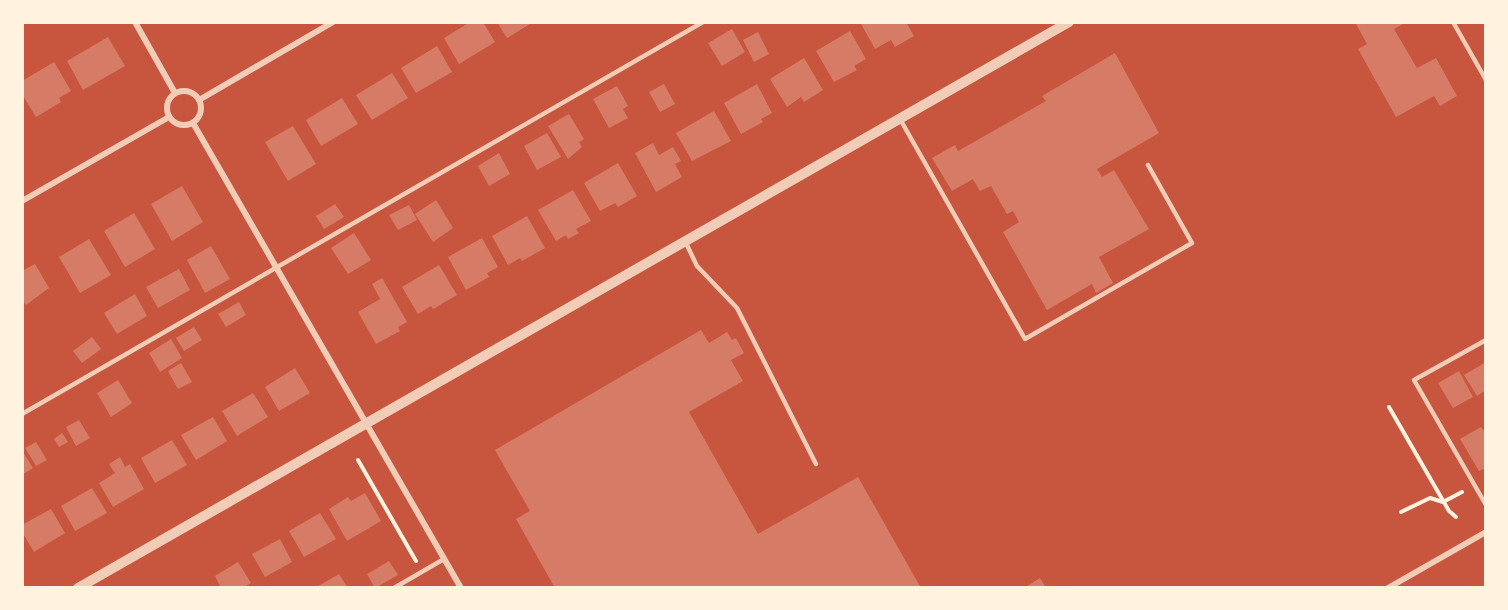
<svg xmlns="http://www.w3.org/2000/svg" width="1508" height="610" viewBox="0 0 1508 610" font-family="'Varela Round',sans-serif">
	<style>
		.building { fill: #d67c66 }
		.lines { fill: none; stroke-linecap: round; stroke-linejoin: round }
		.path { stroke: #fff3e0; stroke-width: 4 }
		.service { stroke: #f1ccb7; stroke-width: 4.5 }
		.minor { stroke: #f1ccb7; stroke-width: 6 }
		.tertiary { stroke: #f1ccb7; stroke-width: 10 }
	</style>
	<rect width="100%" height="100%" fill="#c8553d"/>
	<g class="building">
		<polygon points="470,22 483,22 495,42 459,64 444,38"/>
		<polygon points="497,22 533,22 507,38"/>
		<polygon points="860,22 906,22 914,36 895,47 891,40 875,49"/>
		<polygon points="1355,22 1406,22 1394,29 1417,68 1436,58 1457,96 1440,106 1434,96 1396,117 1358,49 1367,44"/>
		<polygon points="732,29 745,52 722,66 708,43"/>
		<polygon points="850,31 866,59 854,66 857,70 834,82 816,51"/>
		<polygon points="758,32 769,54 754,62 743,40"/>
		<polygon points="108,37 125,66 83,90 67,61"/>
		<polygon points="437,46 452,72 416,93 401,68"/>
		<polygon points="1115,53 1159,133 1097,169 1102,177 1114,170 1149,229 1099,257 1113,283 1096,293 1092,284 1047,310 1003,232 1019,222 1013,211 1007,214 991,186 980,191 973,179 952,191 932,158 955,145 958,151 1046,101 1042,96"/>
		<polygon points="804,58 823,90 804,102 801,97 787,107 770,79"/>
		<polygon points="54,62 71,91 59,98 61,102 36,117 22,94 22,81"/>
		<polygon points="392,73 408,98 372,120 356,95"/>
		<polygon points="664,84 675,104 660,112 649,92"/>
		<polygon points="757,84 772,113 761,119 763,122 741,134 724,103"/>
		<polygon points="617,86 628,106 623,109 628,118 609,128 593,99"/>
		<polygon points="342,98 358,124 321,146 306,120"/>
		<polygon points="714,111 731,141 692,161 676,133"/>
		<polygon points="569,114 584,139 579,142 582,147 568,159 548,126"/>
		<polygon points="293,126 316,164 288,181 265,142"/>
		<polygon points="547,133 561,157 537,170 524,146"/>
		<polygon points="653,143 659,155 673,147 681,161 675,164 682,177 656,192 635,153"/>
		<polygon points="499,153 510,174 489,186 478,166"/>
		<polygon points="618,163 637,196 618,207 615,203 600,211 584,183"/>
		<polygon points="182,186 203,222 172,241 151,204"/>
		<polygon points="573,190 591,221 576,229 579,233 568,239 566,235 556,241 538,210"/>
		<polygon points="436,200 453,228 433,242 415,214"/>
		<polygon points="335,204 344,217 324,229 316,216"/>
		<polygon points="409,205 417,220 398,230 389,215"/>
		<polygon points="134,213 155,249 125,267 104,231"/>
		<polygon points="527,216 545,248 522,261 520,258 508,265 492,236"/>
		<polygon points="354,233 371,260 348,274 331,248"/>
		<polygon points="482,238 498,267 487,273 489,277 466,290 448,257"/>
		<polygon points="89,239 111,275 80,293 59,257"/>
		<polygon points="211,246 230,279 205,293 187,260"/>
		<polygon points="35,264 49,288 26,305 22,299 22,271"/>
		<polygon points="439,265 457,295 433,309 431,306 418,314 402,287"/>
		<polygon points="179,269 190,290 158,308 146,287"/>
		<polygon points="382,278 407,322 398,327 400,331 376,344 358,312 380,299 372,284"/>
		<polygon points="135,294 147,316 117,334 104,313"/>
		<polygon points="239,302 246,315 226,327 218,314"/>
		<polygon points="194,327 202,340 184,351 176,338"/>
		<polygon points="701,330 709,343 727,332 732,340 736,338 744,353 731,360 743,381 689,412 758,534 858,477 921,588 555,588 516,519 530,511 495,450"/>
		<polygon points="92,337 101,349 82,363 73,351"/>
		<polygon points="171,339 182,358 160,372 149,353"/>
		<polygon points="1486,362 1486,390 1477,396 1464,375"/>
		<polygon points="181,363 192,382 178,389 168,371"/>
		<polygon points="295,368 310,393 279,411 265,387"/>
		<polygon points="1459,371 1473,397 1453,408 1438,383"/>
		<polygon points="118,380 132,403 111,417 97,393"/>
		<polygon points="253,393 268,417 237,436 222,411"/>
		<polygon points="213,417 227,441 196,460 181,435"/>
		<polygon points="79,420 90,438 76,446 66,427"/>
		<polygon points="1481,427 1486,433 1486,468 1479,471 1460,439"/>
		<polygon points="62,433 68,442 59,447 54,439"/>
		<polygon points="172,440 187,465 155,483 141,458"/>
		<polygon points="36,442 47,460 36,466 25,448"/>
		<polygon points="22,450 33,468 22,475"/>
		<polygon points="120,457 125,467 130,464 144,489 113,507 99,483 115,473 109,464"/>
		<polygon points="92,488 107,513 75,531 61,506"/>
		<polygon points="365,493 381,521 347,541 329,509 348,497 351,501"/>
		<polygon points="51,509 65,533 34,552 22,532 22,525"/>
		<polygon points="320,513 336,539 304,557 289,531"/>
		<polygon points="280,539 292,562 265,577 252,554"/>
		<polygon points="389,561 398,575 375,588 367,574"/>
		<polygon points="238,562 251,583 243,588 221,588 215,576"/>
		<polygon points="339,574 348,588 315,588"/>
		<polygon points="1040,578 1046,588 1024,588"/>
	</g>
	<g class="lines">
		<g class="path">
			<polyline points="1389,407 1449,511 1456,517"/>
			<polyline points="358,460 416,561"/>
			<polyline points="1401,512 1430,498 1443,502 1462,492"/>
		</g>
		<g class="service">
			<polyline points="1453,22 1486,80"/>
			<polyline points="900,119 1025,339 1192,243 1148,165"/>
			<polyline points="685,241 697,266 737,308 816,464"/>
			<polyline points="1486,340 1414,380 1486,505"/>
			<polyline points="22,414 703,22"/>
			<polyline points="394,588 444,559"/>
		</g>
		<g class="minor">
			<polyline points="135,22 175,93"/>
			<circle cx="184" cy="108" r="17"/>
			<polyline points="199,100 333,22"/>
			<polyline points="193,123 461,588"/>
			<polyline points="22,201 169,117"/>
			<polyline points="1388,588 1486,532"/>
		</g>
		<polyline class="tertiary" points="78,588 1069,22"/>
	</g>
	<rect width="1508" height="610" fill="none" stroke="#fff3e0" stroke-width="48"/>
</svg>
